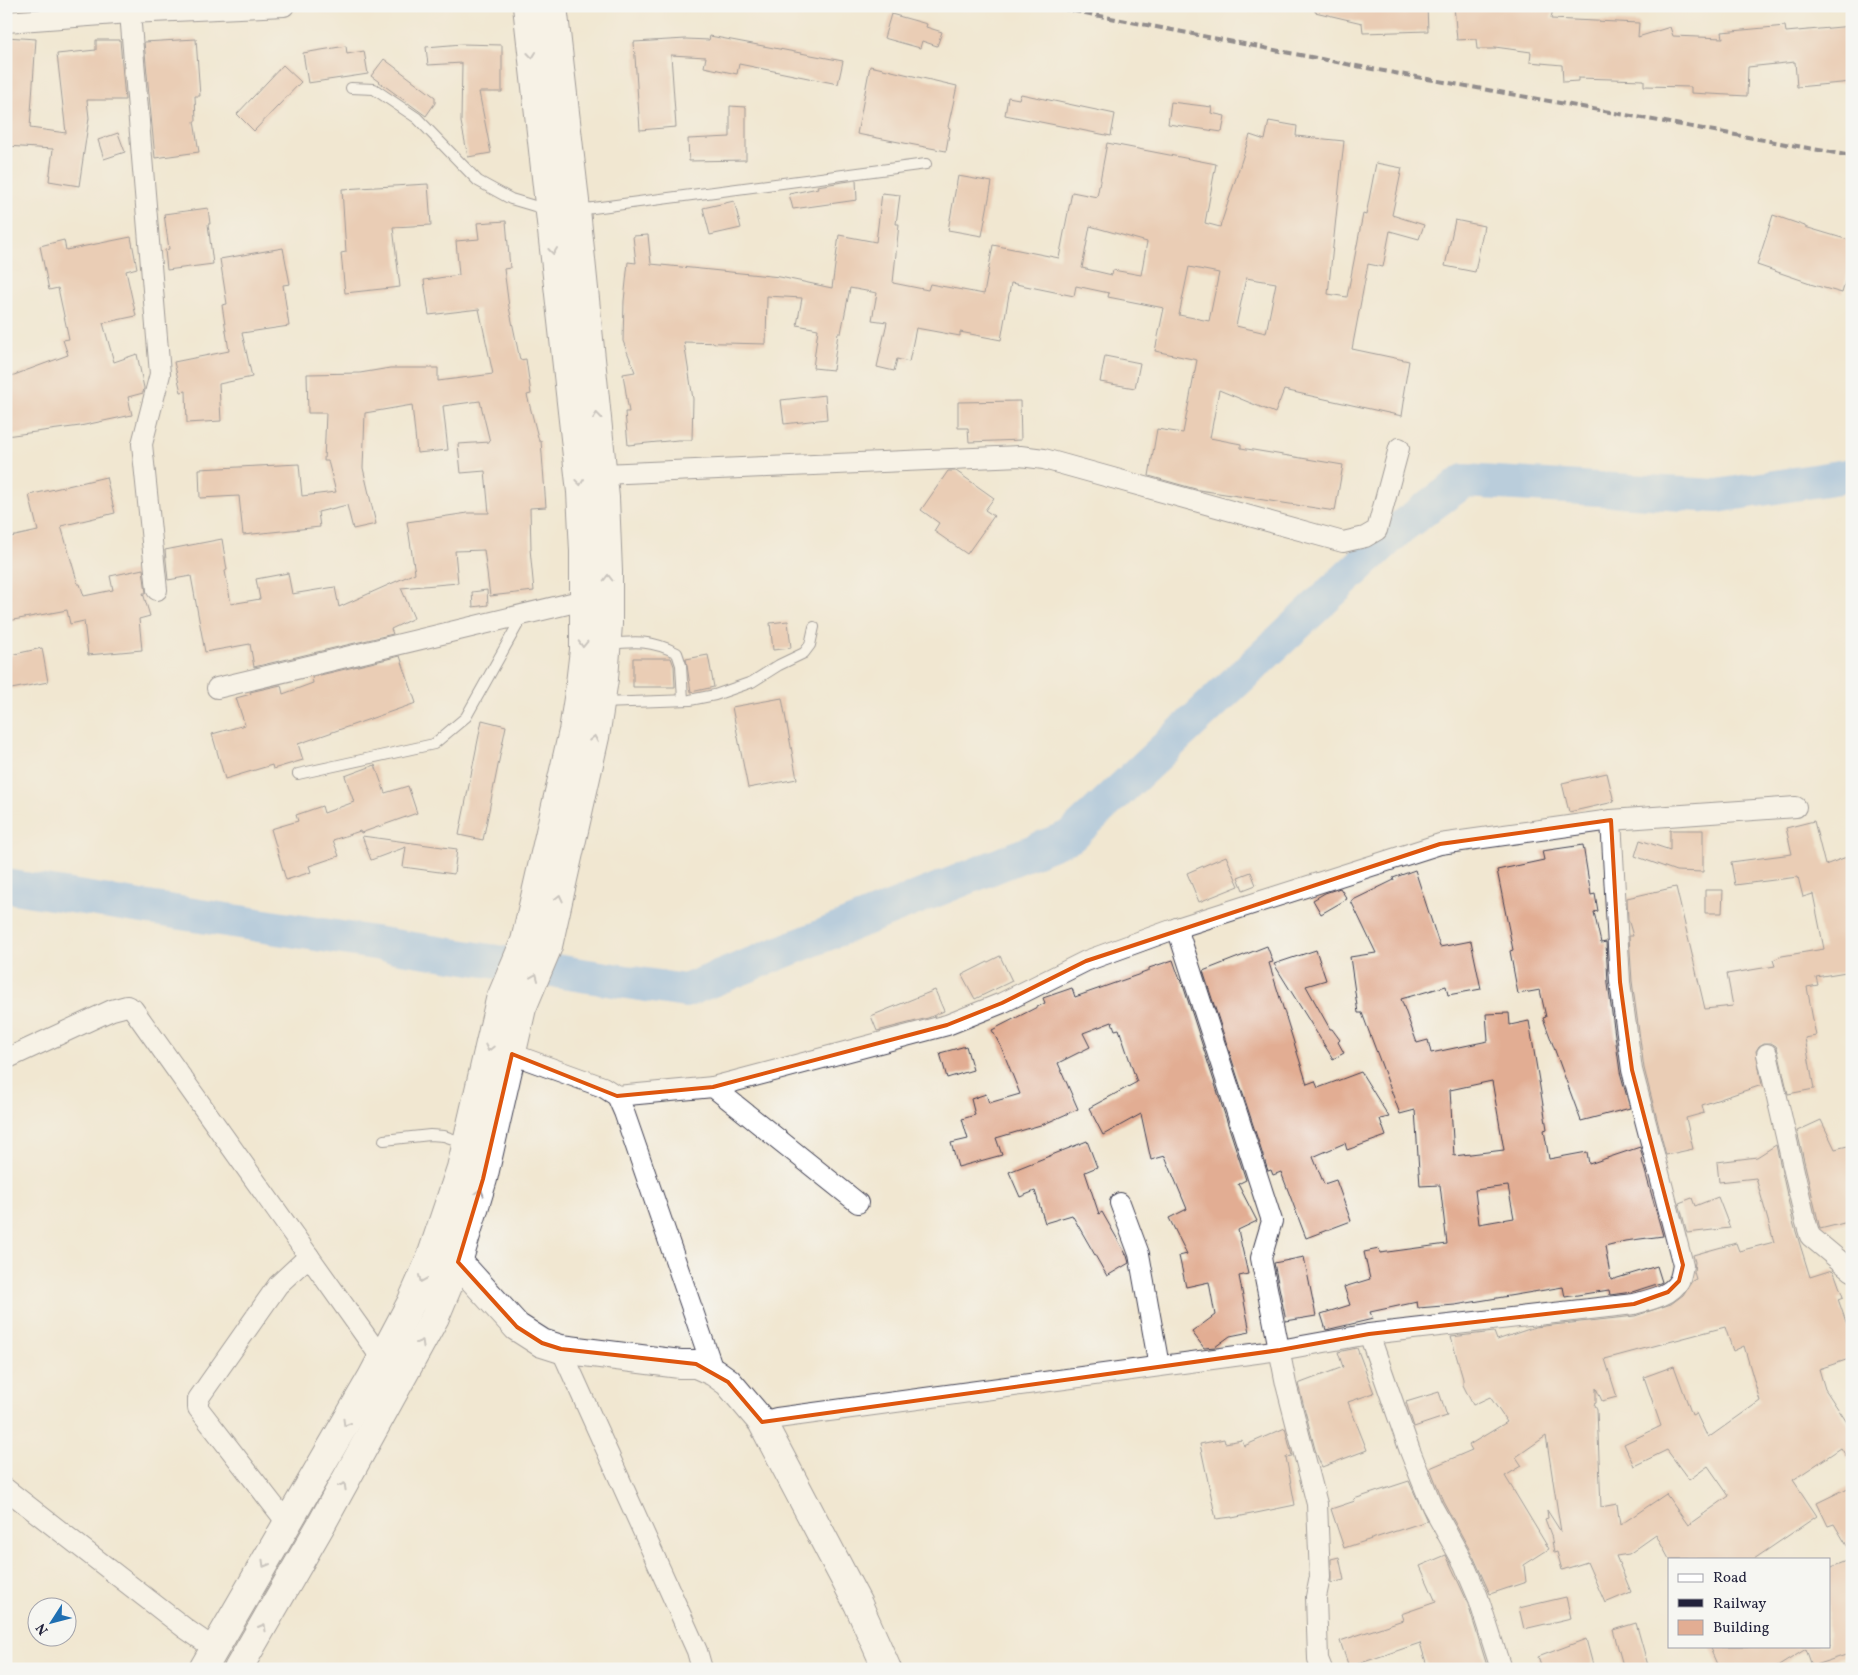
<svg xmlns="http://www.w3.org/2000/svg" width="1858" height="1675" viewBox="0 0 1858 1675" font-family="Vollkorn,serif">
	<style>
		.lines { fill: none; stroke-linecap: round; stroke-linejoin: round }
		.river { stroke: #78aee7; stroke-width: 34 }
		.building { fill: #e2ad93; fill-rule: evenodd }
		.lane-casing { stroke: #414052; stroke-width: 12 }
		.street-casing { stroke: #414052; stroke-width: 22 }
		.secondary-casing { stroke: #414052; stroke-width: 30 }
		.primary-casing { stroke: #414052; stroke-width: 30 }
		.lane { stroke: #fff; stroke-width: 10 }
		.street { stroke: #fff; stroke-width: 20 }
		.secondary { stroke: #fff; stroke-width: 28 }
		.primary { stroke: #fff; stroke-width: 28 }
		.rail { stroke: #22223b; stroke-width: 4; stroke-dasharray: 8 4; stroke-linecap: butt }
		.oneway { stroke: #9c9ca7 }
		.marked { fill: none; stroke: #de560e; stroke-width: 4; stroke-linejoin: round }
	</style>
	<rect width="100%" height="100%" fill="#f6f6f2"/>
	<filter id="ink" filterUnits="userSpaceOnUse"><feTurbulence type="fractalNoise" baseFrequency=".02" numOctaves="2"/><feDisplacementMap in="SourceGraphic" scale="10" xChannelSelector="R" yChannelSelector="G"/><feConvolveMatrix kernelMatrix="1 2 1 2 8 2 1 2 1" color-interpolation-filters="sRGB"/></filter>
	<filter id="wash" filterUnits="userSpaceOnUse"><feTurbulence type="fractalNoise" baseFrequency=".0096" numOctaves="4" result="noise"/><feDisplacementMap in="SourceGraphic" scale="20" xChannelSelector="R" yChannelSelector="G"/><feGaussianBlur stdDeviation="1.12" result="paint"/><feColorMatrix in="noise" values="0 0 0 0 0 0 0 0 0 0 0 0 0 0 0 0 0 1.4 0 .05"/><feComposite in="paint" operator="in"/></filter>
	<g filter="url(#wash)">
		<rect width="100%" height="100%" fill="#f1e7d1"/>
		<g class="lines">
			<polyline class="river" points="6,886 685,991 1071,836 1401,527 1464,481 1717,496 1852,475"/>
		</g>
		<g id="blocks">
			<g class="building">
				<polygon points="1316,6 1427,6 1428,31 1363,33 1362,23 1315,12"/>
				<polygon points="1454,6 1537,6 1553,8 1551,19 1639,23 1638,37 1670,27 1673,36 1723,38 1722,32 1785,26 1786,32 1852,26 1852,82 1797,87 1795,62 1748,67 1747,96 1691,93 1691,87 1644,86 1644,80 1578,78 1578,81 1563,82 1562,65 1530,62 1531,52 1495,47 1495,49 1477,49 1476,39 1457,40"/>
				<polygon points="891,14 927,24 926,27 942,32 937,46 922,41 920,48 884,38"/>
				<polygon points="710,36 843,61 838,84 739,64 737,74 704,67 706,57 671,55 676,127 640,130 634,42 686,39 709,40"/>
				<polygon points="6,37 36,39 30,128 66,133 57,54 96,50 96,40 120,40 125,100 87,100 89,118 79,186 49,181 53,149 6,146"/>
				<polygon points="196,39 200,96 195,96 196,121 194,121 199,152 155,158 144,42"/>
				<polygon points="462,44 502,45 502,92 479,92 491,153 468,157 461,122 462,63 428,65 426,47"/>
				<polygon points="346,46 347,54 364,51 368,74 308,83 303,53"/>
				<polygon points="384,59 435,97 435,103 426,116 371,76"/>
				<polygon points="283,65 301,82 254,131 237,114"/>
				<polygon points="870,66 957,86 948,127 950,128 946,151 857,134"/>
				<polygon points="1021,94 1115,114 1111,136 1005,115 1008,97 1019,99"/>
				<polygon points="1171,102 1212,107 1211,113 1225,116 1222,132 1168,124"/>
				<polygon points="730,106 746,107 746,160 689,161 688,139 730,137"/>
				<path d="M1269,121L1297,126L1296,136L1344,141L1328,294L1347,297L1363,214L1366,215L1376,163L1402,168L1392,215L1424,225L1419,239L1390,231L1383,267L1368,264L1352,349L1409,361L1403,396H1405L1402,416L1284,390L1275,413L1219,390L1210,438L1241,444V448L1343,465L1335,511L1199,490L1149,476L1157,429L1183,433L1197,360L1155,351L1164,308L1108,297L1109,293L1076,286L1074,296L1011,283L1001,340L960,332V336L916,328L909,362L897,359L894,371L877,367L887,322L872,320L877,293L850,288L841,333H838L833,370L813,368L818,329L797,325L802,298L767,296L766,344L684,342L693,399L692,440H678L628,445L625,412H629L623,374L635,372L623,341L624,301L628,262L636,263L633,236L648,235L651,264L780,277L832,288L839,235L876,242L882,193L900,195L896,224H899L893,283L928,290L930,284L984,294L993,245L1059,258L1072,192L1097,197L1107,143L1216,164L1205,223L1220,227L1250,135L1265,140ZM1090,226L1147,242L1141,275L1113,270L1112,275L1082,268ZM1189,267L1219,273L1209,321L1179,315ZM1246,278L1276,283L1266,333L1236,326Z"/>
				<polygon points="118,133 125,152 104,159 98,140"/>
				<polygon points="958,176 992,182 982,236 948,230"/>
				<polygon points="856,180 857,200 793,209 789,194 818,188 817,186"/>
				<polygon points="428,184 431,225 393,227 400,287 345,293 341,253 346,252 342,189"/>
				<polygon points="734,201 741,228 710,235 703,208"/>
				<polygon points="208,208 210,224 208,224 213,264 167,270 165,250 169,249 164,214"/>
				<polygon points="1773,215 1805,226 1805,227 1852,241 1852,258 1842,293 1810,284 1810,283 1757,265"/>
				<polygon points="1455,220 1484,226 1475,272 1445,266"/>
				<polygon points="506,221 510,268 504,269 509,307 520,360 526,359 531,394 527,395 539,441 541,441 546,507 530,508 531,549 530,549 534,591 490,596 484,550 455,551 458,583 401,588 414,618 391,629 393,634 254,667 250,644 205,652 191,576 168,580 165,550 222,539 227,570 225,571 231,604 260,599 256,579 288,573 292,594 335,587 339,607 415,573 407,522 468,513 489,513 485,471 461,473 458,444 490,442 480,401 443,406 448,450 417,453 412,405 365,413 363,468 376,524 353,529 347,505 318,512 320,527 243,535 239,496 200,498 199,469 299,464 302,496 336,492 328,461 324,461 326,413 308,413 307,374 360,373 390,368 438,368 438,381 493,374 479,309 429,315 424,280 459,275 456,241 479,239 477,223"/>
				<polygon points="131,237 137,268 126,271 136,316 103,323 114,362 137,354 144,388 143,393 128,397 132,415 80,426 6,436 6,378 68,355 63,340 69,339 58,288 49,290 40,246 64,240 66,250"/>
				<polygon points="283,248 290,284 283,285 289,326 242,333 252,377 219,384 221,421 187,423 186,391 181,392 174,362 229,351 222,305 227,304 220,259"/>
				<polygon points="1105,356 1140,363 1135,388 1100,382"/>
				<polygon points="825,395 827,419 784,424 781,400"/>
				<polygon points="1020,401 1021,440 969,442 968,428 958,428 958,402"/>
				<polygon points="948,471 956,471 994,498 985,510 994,516 967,554 934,531 939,523 921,510"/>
				<polygon points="106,477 115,513 61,526 78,584 80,584 84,596 113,590 110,576 143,569 146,593 143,593 150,616 139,619 142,650 88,655 84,621 70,624 67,610 8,621 6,609 6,538 38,531 29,495"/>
				<polygon points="487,590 488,605 473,607 472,592"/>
				<polygon points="788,621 791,648 773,650 770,623"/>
				<polygon points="42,648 48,682 6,690 6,656"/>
				<polygon points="708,655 714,687 691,692 686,659"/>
				<polygon points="400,656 416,703 298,744 303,760 273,769 272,765 225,779 212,734 245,725 236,698 251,694 250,692 281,685 283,694 313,683 312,677"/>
				<polygon points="633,658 671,658 674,666 675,687 633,687"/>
				<polygon points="782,698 797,779 748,788 732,707"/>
				<polygon points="482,720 506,726 483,840 459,835"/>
				<polygon points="375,765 385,793 408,786 417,813 361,833 360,831 333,840 339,856 309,866 311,872 286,880 271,829 298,821 296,815 322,806 324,813 354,802 345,776"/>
				<polygon points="1607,773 1614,802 1569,812 1562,783"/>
				<polygon points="1814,821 1825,865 1852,855 1852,971 1816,977 1818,985 1807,987 1816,1036 1805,1038 1814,1089 1788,1094 1778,1051 1776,1046 1771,1043 1764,1043 1759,1046 1756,1051 1762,1085 1702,1105 1704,1113 1686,1118 1693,1149 1666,1155 1644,1068 1632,981 1629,936 1633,936 1628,919 1627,898 1676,887 1705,1009 1733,1006 1727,974 1775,966 1773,960 1782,956 1824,949 1813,894 1803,897 1798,877 1735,885 1731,862 1792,854 1786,828"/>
				<polygon points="1670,830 1703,830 1703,872 1676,871 1635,856 1640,840 1670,850"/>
				<polygon points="362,836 457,849 454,874 403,867 406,847 371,860"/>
				<polygon points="1583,845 1591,895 1595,894 1598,911 1594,912 1601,943 1606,942 1608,984 1620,1072 1630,1108 1581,1121 1543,1018 1546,1017 1540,990 1518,994 1510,951 1513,950 1497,870 1544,860 1542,851"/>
				<polygon points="1226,856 1239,886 1199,902 1187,873"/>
				<path d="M1415,870L1440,947L1471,941L1481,989L1448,995L1446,986L1401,999L1417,1043L1428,1040L1431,1053L1488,1041L1486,1014L1509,1013L1510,1025L1529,1021L1547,1129L1544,1130L1549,1159L1587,1152L1589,1164L1640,1147L1643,1159L1642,1160L1663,1236L1625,1241L1605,1246L1611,1280L1657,1266L1662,1282L1660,1283L1632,1292L1610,1295L1609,1290L1565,1297L1563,1287L1455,1305L1418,1308L1417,1302L1370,1312L1373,1319L1326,1330L1321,1314L1350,1305L1344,1287L1370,1279L1364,1252L1379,1249L1380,1253L1447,1244L1440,1185L1420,1186L1415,1110L1400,1114L1362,1013H1358L1350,957L1376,953L1351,901L1394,880L1393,878ZM1492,1081L1504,1150L1454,1156L1450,1090ZM1508,1186L1514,1218L1479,1224L1475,1190Z"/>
				<polygon points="1251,872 1256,885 1243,890 1238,877"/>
				<polygon points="1340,888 1347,899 1321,914 1313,900 1325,893"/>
				<polygon points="1705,890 1723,890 1722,913 1705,913"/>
				<polygon points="1267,946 1273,962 1269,963 1307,1084 1315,1081 1318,1088 1361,1072 1389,1117 1380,1119 1386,1136 1347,1150 1345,1143 1313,1157 1324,1184 1336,1180 1351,1221 1306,1238 1281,1172 1273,1175 1271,1170 1268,1171 1203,971"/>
				<polygon points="1316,950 1326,980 1306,986 1330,1029 1332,1029 1340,1040 1338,1042 1344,1053 1333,1059 1274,964"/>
				<polygon points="1000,956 1012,981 975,999 962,975"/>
				<polygon points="1173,960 1180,980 1181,979 1246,1180 1238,1184 1257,1221 1238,1230 1248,1274 1239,1276 1250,1332 1230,1336 1215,1347 1204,1348 1192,1332 1215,1315 1209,1282 1186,1287 1179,1256 1187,1254 1169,1218 1187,1209 1165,1156 1151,1160 1141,1114 1103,1135 1089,1108 1137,1082 1119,1029 1115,1030 1112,1022 1083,1033 1090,1047 1058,1063 1078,1109 1044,1124 996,1138 1002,1155 958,1167 951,1143 968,1139 962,1119 975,1115 971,1099 986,1094 989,1103 1020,1094 1002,1049 992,1030 1045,1003 1043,998 1072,988 1075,997 1149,971 1149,968"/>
				<polygon points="935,990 944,1011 928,1018 877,1031 871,1016"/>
				<polygon points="966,1046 973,1070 947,1078 940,1053"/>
				<polygon points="1821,1120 1835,1149 1852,1145 1852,1221 1820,1229 1797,1131"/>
				<polygon points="1087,1141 1097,1167 1085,1172 1099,1214 1102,1212 1127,1256 1129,1263 1107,1276 1072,1215 1045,1223 1035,1191 1020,1197 1009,1172"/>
				<path d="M1776,1145L1793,1222L1810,1277L1832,1270L1834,1272L1843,1297L1838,1299L1852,1339V1358L1819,1369L1825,1389L1852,1430V1465L1841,1448L1793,1480L1817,1516L1754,1559H1669L1656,1535L1629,1554L1616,1556L1631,1592L1605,1603L1587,1562L1562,1570L1557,1552L1554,1553L1551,1535L1545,1519L1548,1518L1547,1510L1561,1532L1546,1436L1516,1457L1522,1466L1505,1476L1549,1549L1524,1565L1526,1582L1490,1594L1474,1558L1443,1501L1430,1468L1472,1450L1469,1445L1507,1422L1490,1397L1473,1405L1463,1385V1379L1451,1337L1494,1332L1497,1340L1535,1327L1635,1316L1671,1304L1683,1295L1692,1281L1696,1279L1694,1272L1695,1262L1693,1255L1736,1243L1739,1251L1774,1242L1756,1178L1719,1182L1717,1162L1757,1157ZM1725,1327L1733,1351L1744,1346L1760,1401L1708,1438L1696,1413L1692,1415L1674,1366L1644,1377L1661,1426L1624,1444L1634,1466L1667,1450L1689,1480L1708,1466L1729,1496L1688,1525L1666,1494L1620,1525L1617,1504L1601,1507L1597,1410L1594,1404L1596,1403V1388L1602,1401L1617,1397L1605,1359Z"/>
				<polygon points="1718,1197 1730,1228 1687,1233 1679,1203 1692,1198 1695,1206"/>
				<polygon points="1304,1257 1316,1316 1286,1321 1274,1263"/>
				<polygon points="1357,1348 1374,1393 1348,1402 1367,1450 1322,1467 1316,1453 1298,1384 1343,1367 1338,1352"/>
				<polygon points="1439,1392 1447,1416 1414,1427 1406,1402"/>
				<polygon points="1285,1428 1292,1456 1286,1457 1295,1505 1232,1518 1232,1517 1216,1519 1200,1444 1224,1439 1225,1443 1242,1440 1244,1446"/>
				<polygon points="1409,1481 1427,1521 1344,1548 1331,1509 1355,1501 1354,1499"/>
				<polygon points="1852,1486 1852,1554 1834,1524 1828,1526 1817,1503"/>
				<polygon points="1446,1555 1467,1601 1488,1669 1428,1669 1420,1643 1349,1667 1340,1641 1403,1620 1401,1614 1436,1602 1420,1566"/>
				<polygon points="1339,1557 1344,1580 1331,1583 1331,1559"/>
				<polygon points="1852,1559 1852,1653 1812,1666 1806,1649 1774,1669 1719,1669 1709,1646 1829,1646 1829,1568"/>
				<polygon points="1566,1597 1571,1618 1524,1629 1519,1608"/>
				<polygon points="1636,1623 1649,1669 1624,1669 1613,1630"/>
				<polygon points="1586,1639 1594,1669 1542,1669 1538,1657"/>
			</g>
		</g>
	</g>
	<g filter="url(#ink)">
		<use href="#blocks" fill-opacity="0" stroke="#414052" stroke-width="1"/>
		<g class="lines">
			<defs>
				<g id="lane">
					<polyline points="351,88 374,89 417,118 478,181 511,199 548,210"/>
					<polyline points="578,210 926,164"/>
					<path d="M608,644C635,641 652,640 677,653L681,665L683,700"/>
					<polyline points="601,703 690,700 715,695 752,682 779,665 804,653 810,645 814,627"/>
					<polyline points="298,774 434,744 466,717 523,615"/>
					<polyline points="384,1140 430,1135 444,1136 465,1143"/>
				</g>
				<g id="street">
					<polyline points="130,13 160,374 142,444 157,590"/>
					<polyline points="6,22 130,13 284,6"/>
					<polyline points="603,474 1020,456 1044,459 1343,542 1365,537 1377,530 1399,448"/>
					<polyline points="217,688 584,600"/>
					<polyline points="1177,928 1272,1221 1261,1258 1286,1384 1317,1504 1320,1577 1316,1597 1318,1659 1322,1669"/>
					<polyline points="512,1054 603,1087 617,1096 624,1112 714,1372"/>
					<polyline points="1767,1054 1805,1219 1810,1236 1852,1271"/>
					<polyline points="6,1059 112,1010 127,1006 133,1009 382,1359"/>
					<polyline points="713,1087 947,1025 1002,1003 1086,961 1177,928 1440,844 1611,820 1796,807"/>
					<polyline points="617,1096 713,1087 858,1203"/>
					<polyline points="1120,1203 1139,1254 1159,1366"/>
					<polyline points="1369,1334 1410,1451 1432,1506 1464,1564 1478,1597 1501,1669"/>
					<polyline points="561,1349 697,1651 702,1669"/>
					<path d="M762,1422L777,1418L1280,1350L1369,1334L1634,1304C1649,1300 1671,1296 1679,1281C1681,1277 1682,1270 1683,1265L1632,1070L1620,982L1611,820"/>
					<polyline points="6,1489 186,1629 215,1649"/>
					<polyline points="288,1524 198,1408 198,1399 278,1285 309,1256"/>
				</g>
				<polyline id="secondary" points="446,1244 458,1262 517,1327 542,1343 561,1349 680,1364 696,1364 714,1372 728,1382 762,1422 858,1604 887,1669"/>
				<g id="primary">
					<polyline points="203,1669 372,1377 411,1303 430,1260 461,1168 500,1000 525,941 573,731 579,692 584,650 584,551 581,492 527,6"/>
					<polyline points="238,1669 321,1525 435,1317 458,1262 483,1179 522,1008 548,946 595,737 604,679 608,624 608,571 605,498 576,210 553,6"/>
				</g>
			</defs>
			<use href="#lane" class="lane-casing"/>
			<use href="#street" class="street-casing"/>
			<use href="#secondary" class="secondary-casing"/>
			<use href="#primary" class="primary-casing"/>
			<use href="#lane" class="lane"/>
			<use href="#street" class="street"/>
			<use href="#secondary" class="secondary"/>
			<use href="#primary" class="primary"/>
			<polyline class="rail" points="1049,6 1367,68 1852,156"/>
		</g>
		<defs><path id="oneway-chevron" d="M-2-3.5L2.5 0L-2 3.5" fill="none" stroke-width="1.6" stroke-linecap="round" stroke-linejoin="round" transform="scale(1.25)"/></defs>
		<g class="oneway">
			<use href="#oneway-chevron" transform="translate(532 55) rotate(84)"/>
			<use href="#oneway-chevron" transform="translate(553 251) rotate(83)"/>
			<use href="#oneway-chevron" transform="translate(597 416) rotate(-96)"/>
			<use href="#oneway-chevron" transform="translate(580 482) rotate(83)"/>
			<use href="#oneway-chevron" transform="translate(608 578) rotate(-90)"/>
			<use href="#oneway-chevron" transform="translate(583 644) rotate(92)"/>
			<use href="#oneway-chevron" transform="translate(594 739) rotate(-79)"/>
			<use href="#oneway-chevron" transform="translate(559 898) rotate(-77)"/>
			<use href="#oneway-chevron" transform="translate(535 977) rotate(-67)"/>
			<use href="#oneway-chevron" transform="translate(489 1048) rotate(103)"/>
			<use href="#oneway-chevron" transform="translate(480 1192) rotate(-73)"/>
			<use href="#oneway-chevron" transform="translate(422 1279) rotate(113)"/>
			<use href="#oneway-chevron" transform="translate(421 1343) rotate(-61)"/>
			<use href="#oneway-chevron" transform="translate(346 1423) rotate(120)"/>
			<use href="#oneway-chevron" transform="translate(343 1486) rotate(-61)"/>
			<use href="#oneway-chevron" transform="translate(265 1564) rotate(120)"/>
			<use href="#oneway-chevron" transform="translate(263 1627) rotate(-60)"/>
		</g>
	</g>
	<path d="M0 0H1858V1675H0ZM1611,820L1620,982L1632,1070L1683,1265L1679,1281L1668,1292L1634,1304L1369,1334L1280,1350L762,1422L728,1382L696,1364L561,1349L542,1343L517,1327L458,1262L483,1179L512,1054L617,1096L713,1087L947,1025L1002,1003L1086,961L1440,844Z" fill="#f1e7d1" fill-opacity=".55" fill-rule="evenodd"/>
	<path class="marked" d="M1611,820L1620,982L1632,1070L1683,1265L1679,1281L1668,1292L1634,1304L1369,1334L1280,1350L762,1422L728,1382L696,1364L561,1349L542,1343L517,1327L458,1262L483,1179L512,1054L617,1096L713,1087L947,1025L1002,1003L1086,961L1440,844Z"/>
	<rect width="1858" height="1675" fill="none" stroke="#f6f6f2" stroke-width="25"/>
	<rect x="1668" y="1558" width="162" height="90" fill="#f6f6f2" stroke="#a1a1a9"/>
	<rect x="1678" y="1574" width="25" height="8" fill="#ffffff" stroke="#a1a1a9"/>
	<text x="1713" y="1582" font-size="15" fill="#22223b">Road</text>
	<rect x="1678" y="1599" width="25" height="8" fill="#22223b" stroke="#a1a1a9"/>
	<text x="1713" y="1608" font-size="15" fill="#22223b">Railway</text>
	<rect x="1678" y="1620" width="25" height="15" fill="#e2ad93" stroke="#a1a1a9"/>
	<text x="1713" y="1632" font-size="15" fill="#22223b">Building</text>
	<g transform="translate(52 1622) rotate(234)"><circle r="24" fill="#f6f6f2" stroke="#a1a1a9"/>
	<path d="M0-4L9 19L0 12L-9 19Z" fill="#1f6fb2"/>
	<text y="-8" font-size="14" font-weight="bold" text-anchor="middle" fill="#22223b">N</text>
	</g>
</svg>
